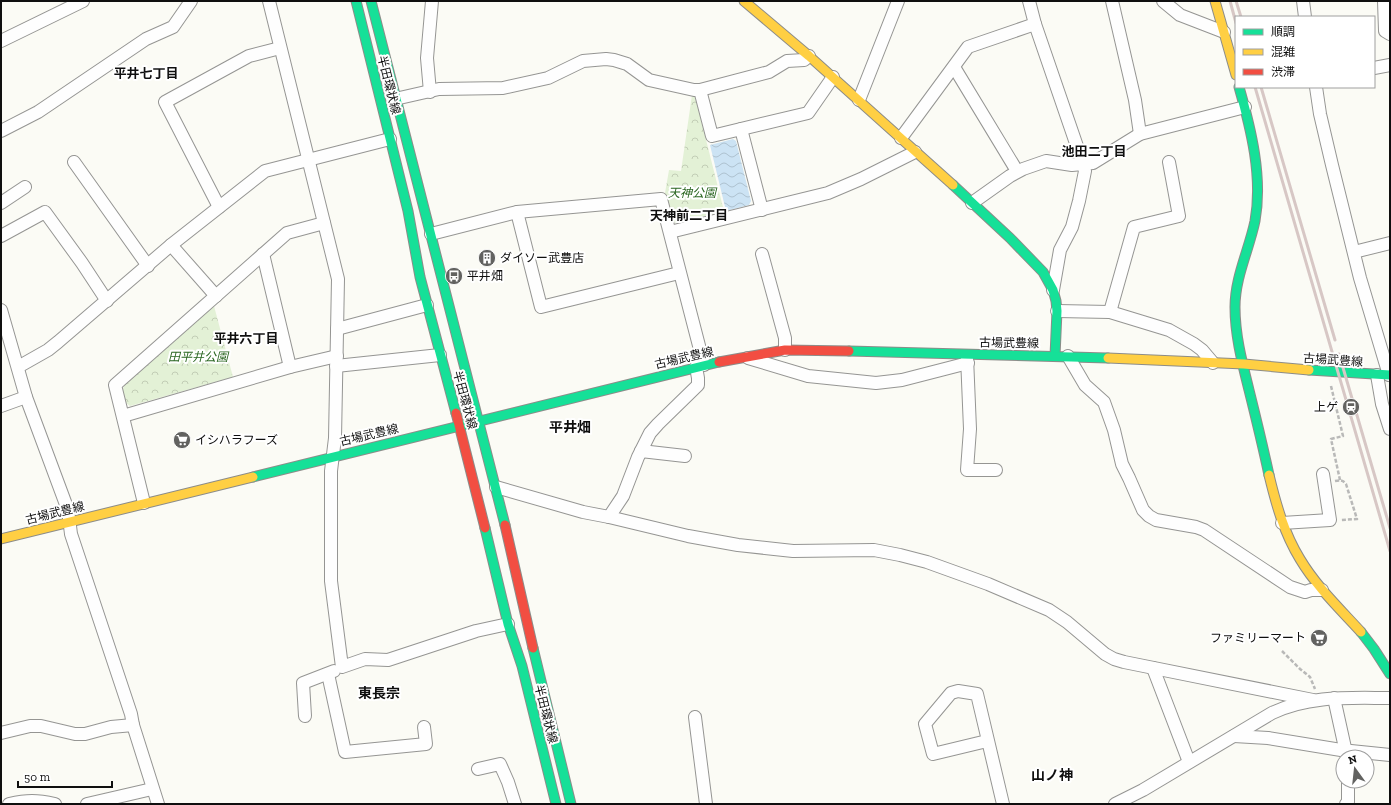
<svg xmlns="http://www.w3.org/2000/svg" width="1391" height="805" viewBox="0 0 1391 805" font-family="'Zilla Slab','Noto Sans JP',serif">
	<style>
		.park { fill: url(#park-crowns) }
		.water { fill: url(#water-waves) }
		.lines { fill: none; stroke-linecap: round; stroke-linejoin: round }
		.street-casing { stroke: #959593; stroke-width: 14 }
		.fast-casing { stroke: #8c8c89; stroke-width: 11 }
		.slow-casing { stroke: #8c8c89; stroke-width: 11 }
		.jam-casing { stroke: #8c8c89; stroke-width: 11 }
		.path { stroke: #b9b9b8; stroke-width: 2.5; stroke-dasharray: 4 2; stroke-linecap: butt }
		.street { stroke: #fefefe; stroke-width: 12 }
		.fast { stroke: #16e098; stroke-width: 9 }
		.slow { stroke: #ffcf43; stroke-width: 9 }
		.jam { stroke: #f24e42; stroke-width: 9 }
		.rail { stroke: #d7c7c5; stroke-width: 3 }
		.labels { text-anchor: middle; stroke-width: 4; stroke-linejoin: round; paint-order: stroke }
		.street-label { font-size: 12px; fill: #0f0f0f; stroke: #fff }
		.park-label { font-size: 12px; font-style: italic; fill: #2a6621; stroke: #fff }
		.poi-label { font-size: 12px; fill: #0f0f0f; stroke: #fff; text-anchor: start }
		.neighbourhood-label { font-size: 13px; font-weight: bold; fill: #0f0f0f; stroke: #fff }
		.quarter-label { font-size: 14px; font-weight: bold; fill: #0f0f0f; stroke: #fff }
	</style>
	<defs>
		<pattern id="park-crowns" width="20" height="18" patternUnits="userSpaceOnUse"><rect width="20" height="18" fill="#e3f1d6"/><path d="M2 6a3 3 0 1 1 6 0M12 15a3 3 0 1 1 6 0" fill="none" stroke="#c2cdb6"/></pattern>
		<pattern id="water-waves" width="16" height="10" patternUnits="userSpaceOnUse"><rect width="16" height="10" fill="#cce3f4"/><path d="M0 5q4-4 8 0t8 0" fill="none" stroke="#aec2d0"/></pattern>
	</defs>
	<rect width="100%" height="100%" fill="#fbfbf5"/>
	<g class="park">
		<polygon points="692,95 695,96 724,211 678,223 673,222 665,193 669,170 681,171"/>
		<polygon points="214,306 233,377 130,406 126,403 122,391 125,384"/>
	</g>
	<polygon class="water" points="733,139 736,141 751,201 749,205 726,211 710,145"/>
	<g class="lines">
		<defs>
			<g id="street">
				<polyline points="269,1 338,279 335,438 331,471 331,581 342,667 365,659 388,660 476,631 508,624"/>
				<polyline points="1029,1 1035,24 1080,155 1085,171 1079,201 1072,227 1060,250 1053,290"/>
				<polyline points="1112,1 1135,100 1140,134"/>
				<polyline points="1163,1 1180,15 1224,32"/>
				<polyline points="1303,1 1305,17"/>
				<polyline points="1384,1 1385,31 1390,34"/>
				<polyline points="1,41 83,1"/>
				<polyline points="954,67 1017,171"/>
				<polyline points="1374,68 1390,65"/>
				<polyline points="1316,87 1320,114 1332,165 1360,278 1389,375"/>
				<polyline points="700,90 712,136 808,113 833,77"/>
				<polyline points="430,92 427,58 432,1"/>
				<polyline points="395,99 439,89 503,88 548,78 583,61 606,59 614,60 627,64 649,80 694,90 700,90 769,72 787,61 804,60 809,56"/>
				<polyline points="859,100 898,1"/>
				<polyline points="741,129 762,210"/>
				<polyline points="1,131 38,112 146,39 173,27 191,1"/>
				<polyline points="901,138 968,47 1035,24"/>
				<polyline points="74,162 148,266"/>
				<polyline points="1,203 25,187"/>
				<polyline points="972,203 1010,176 1023,169 1046,161 1072,165 1093,163 1140,134 1245,107"/>
				<polyline points="219,207 165,102 249,56 280,48"/>
				<polyline points="517,212 541,307 679,273"/>
				<polyline points="670,232 828,193 861,179 915,152"/>
				<polyline points="431,234 517,212 661,199 704,365"/>
				<polyline points="1,236 45,212 82,263 107,301"/>
				<polyline points="171,245 216,296"/>
				<polyline points="1354,252 1390,243"/>
				<polyline points="263,254 290,367"/>
				<polyline points="762,254 785,338 785,350"/>
				<polyline points="1,310 26,397 68,510 71,534 131,714 133,725 158,804"/>
				<polyline points="1057,311 1110,312 1169,330 1194,344 1202,350 1213,363"/>
				<polyline points="1110,312 1134,227 1179,216 1169,162"/>
				<polyline points="337,329 427,305"/>
				<polyline points="1068,356 1085,385 1104,402 1114,430 1122,464 1129,478 1143,510 1149,516 1156,520 1196,527 1204,530 1290,587 1305,592 1311,590 1322,590"/>
				<polyline points="967,357 970,429 967,470 996,470"/>
				<polyline points="748,358 808,376 876,383 902,380 968,363"/>
				<polyline points="336,366 440,355"/>
				<polyline points="18,367 48,350 58,342 171,245 265,171 390,139"/>
				<polyline points="1377,375 1382,404 1390,429"/>
				<polyline points="1,406 26,397"/>
				<polyline points="123,416 290,367 337,356"/>
				<polyline points="641,451 685,456"/>
				<polyline points="496,487 583,512 609,517 688,536 738,545 793,551 874,550 900,555 927,562 988,584 1049,610 1067,622 1105,654 1114,659 1124,662 1313,700"/>
				<polyline points="144,503 115,385 287,233 324,223"/>
				<polyline points="609,517 623,496 638,457 650,433 658,424 698,385 698,378 696,367"/>
				<polyline points="1282,523 1330,520 1323,474"/>
				<polyline points="1153,668 1189,762"/>
				<polyline points="328,674 345,752 426,744 424,727"/>
				<polyline points="1334,698 1347,757"/>
				<polyline points="305,716 303,683 334,671"/>
				<polyline points="695,717 706,804"/>
				<polyline points="1,733 30,726 41,726 75,734 85,734 111,727 133,725"/>
				<polyline points="1234,736 1268,738 1341,750 1390,755"/>
				<polyline points="987,741 933,754 925,724 951,693 958,691 977,694 1003,804"/>
				<polyline points="478,769 500,764 508,782 515,804"/>
				<path d="M9,804C27,800 37,800 55,804"/>
				<polyline points="87,804 152,789"/>
				<path d="M1115,804L1143,790L1272,713C1309,695 1350,698 1390,698"/>
				<polyline points="1346,804 1348,802 1348,781"/>
			</g>
			<g id="fast">
				<polyline points="356,1 408,211 420,277 456,413"/>
				<polyline points="371,1 505,525"/>
				<path d="M1239,87C1251,129 1263,177 1255,221C1249,250 1235,277 1235,307C1235,335 1242,362 1249,390C1256,418 1263,447 1269,475"/>
				<polyline points="953,185 1010,238 1043,272 1053,290 1056,301 1057,311 1055,356"/>
				<polyline points="849,351 1108,358"/>
				<polyline points="1309,370 1390,375"/>
				<polyline points="253,477 719,362"/>
				<polyline points="485,528 508,624 522,666 556,804"/>
				<polyline points="1361,632 1374,649 1390,674"/>
				<polyline points="533,648 571,804"/>
			</g>
			<g id="slow">
				<polyline points="744,1 809,56 953,185"/>
				<polyline points="1215,1 1236,75"/>
				<polyline points="1108,358 1244,364 1309,370"/>
				<path d="M1269,475C1276,504 1284,533 1300,559C1316,586 1340,609 1361,632"/>
				<polyline points="1,539 253,477"/>
			</g>
			<g id="jam">
				<polyline points="719,362 785,350 849,351"/>
				<polyline points="456,413 485,528"/>
				<polyline points="505,525 533,648"/>
			</g>
		</defs>
		<use href="#street" class="street-casing"/>
		<use href="#fast" class="fast-casing"/>
		<use href="#slow" class="slow-casing"/>
		<use href="#jam" class="jam-casing"/>
		<g class="path">
			<polyline points="1331,386 1343,436 1331,439 1340,480"/>
			<path d="M1335,481C1340,480 1343,480 1346,484L1357,519L1341,520"/>
			<polyline points="1282,651 1300,669 1310,677 1315,689"/>
		</g>
		<use href="#street" class="street"/>
		<use href="#fast" class="fast"/>
		<use href="#slow" class="slow"/>
		<use href="#jam" class="jam"/>
		<g class="rail">
			<polyline points="1230,1 1236,23"/>
			<polyline points="1236,1 1241,17"/>
			<polyline points="1255,87 1390,551"/>
			<polyline points="1261,87 1335,340"/>
			<polyline points="1339,354 1390,528"/>
		</g>
	</g>
	<defs>
		<symbol id="building-disc" viewBox="-11 -11 22 22"><circle r="9.5" fill="#626260" stroke="#fff"/><path d="M-4-6H4V6H1V3H-1V6H-4ZM-2.5-4.3h1.7v1.8h-1.7ZM.8-4.3h1.7v1.8H.8ZM-2.5-1h1.7V.8h-1.7ZM.8-1h1.7V.8H.8Z" fill="#fff"/></symbol>
		<symbol id="bus-disc" viewBox="-11 -11 22 22"><circle r="9.5" fill="#626260" stroke="#fff"/><path d="M-5-6H5V4H4V6H2V4H-2V6H-4V4H-5ZM-3.5-4V0h7V-4ZM-3.5 1.2v1.5H-2V1.2ZM2 1.2v1.5H3.5V1.2Z" fill="#fff"/></symbol>
		<symbol id="station-disc" viewBox="-11 -11 22 22"><circle r="9.5" fill="#626260" stroke="#fff"/><path d="M-3-6H3Q5-6 5-4V2Q5 4 3 4L4.5 6H3L1.5 4h-3L-3 6H-4.5L-3 4Q-5 4-5 2V-4Q-5-6-3-6ZM-3.5-4v3h7v-3ZM-3.5 1v1.5H-2V1ZM2 1v1.5H3.5V1Z" fill="#fff"/></symbol>
		<symbol id="supermarket-disc" viewBox="-11 -11 22 22"><circle r="9.5" fill="#626260" stroke="#fff"/><path d="M-6-5.5h2.5l.6 2H6L4.5 2H-2.5L-4.4-4H-6ZM-1.5 3.2a1.3 1.3 0 1 0 .1 0ZM3 3.2a1.3 1.3 0 1 0 .1 0Z" fill="#fff"/></symbol>
	</defs>
	<g fill-rule="evenodd">
		<use href="#building-disc" x="477" y="248" width="20" height="20"/>
		<use href="#bus-disc" x="444" y="266" width="20" height="20"/>
		<use href="#station-disc" x="1341" y="397" width="20" height="20"/>
		<use href="#supermarket-disc" x="172" y="430" width="20" height="20"/>
		<use href="#supermarket-disc" x="1309" y="628" width="20" height="20"/>
	</g>
	<g class="labels">
		<g class="street-label">
			<text transform="translate(389 85) rotate(76)" y="4">半田環状線</text>
			<text transform="translate(1009 343) rotate(1)" y="4">古場武豊線</text>
			<text transform="translate(684 358) rotate(-13)" y="4">古場武豊線</text>
			<text transform="translate(1333 360) rotate(4)" y="4">古場武豊線</text>
			<text transform="translate(465 400) rotate(75)" y="4">半田環状線</text>
			<text transform="translate(369 435) rotate(-13)" y="4">古場武豊線</text>
			<text transform="translate(55 513) rotate(-14)" y="4">古場武豊線</text>
			<text transform="translate(546 714) rotate(76)" y="4">半田環状線</text>
		</g>
		<g class="park-label">
			<text x="692" y="197">天神公園</text>
			<text x="198" y="361">田平井公園</text>
		</g>
		<g class="poi-label">
			<text x="500" y="262">ダイソー武豊店</text>
			<text x="467" y="280">平井畑</text>
			<text x="1338" y="411" text-anchor="end">上ゲ</text>
			<text x="195" y="444">イシハラフーズ</text>
			<text x="1306" y="642" text-anchor="end">ファミリーマート</text>
		</g>
		<g class="neighbourhood-label">
			<text x="146" y="78">平井七丁目</text>
			<text x="1094" y="156">池田二丁目</text>
			<text x="689" y="220">天神前二丁目</text>
			<text x="246" y="343">平井六丁目</text>
		</g>
		<g class="quarter-label">
			<text x="570" y="432">平井畑</text>
			<text x="379" y="698">東長宗</text>
			<text x="1052" y="780">山ノ神</text>
		</g>
	</g>
	<rect width="1391" height="805" fill="none" stroke="#0f0f0f" stroke-width="4"/>
	<rect x="1235" y="16" width="140" height="72" fill="#ffffff" stroke="#9f9f9f"/>
	<rect x="1243" y="29" width="20" height="6" fill="#16e098" stroke="#9f9f9f"/>
	<text x="1271" y="36" font-size="12" fill="#0f0f0f">順調</text>
	<rect x="1243" y="49" width="20" height="6" fill="#ffcf43" stroke="#9f9f9f"/>
	<text x="1271" y="56" font-size="12" fill="#0f0f0f">混雑</text>
	<rect x="1243" y="69" width="20" height="6" fill="#f24e42" stroke="#9f9f9f"/>
	<text x="1271" y="76" font-size="12" fill="#0f0f0f">渋滞</text>
	<g transform="translate(1355 769) rotate(345)"><circle r="19" fill="#ffffff" stroke="#9f9f9f"/>
	<path d="M0-3L7 15L0 10L-7 15Z" fill="#626260"/>
	<text y="-6" font-size="11" font-weight="bold" text-anchor="middle" fill="#0f0f0f">N</text>
	</g>
	<path d="M18 781v6h94v-6" fill="none" stroke="#0f0f0f" stroke-width="2"/>
	<text x="24" y="781" font-size="12" fill="#0f0f0f" stroke="#ffffff" stroke-width="3" paint-order="stroke">50 m</text>
</svg>
